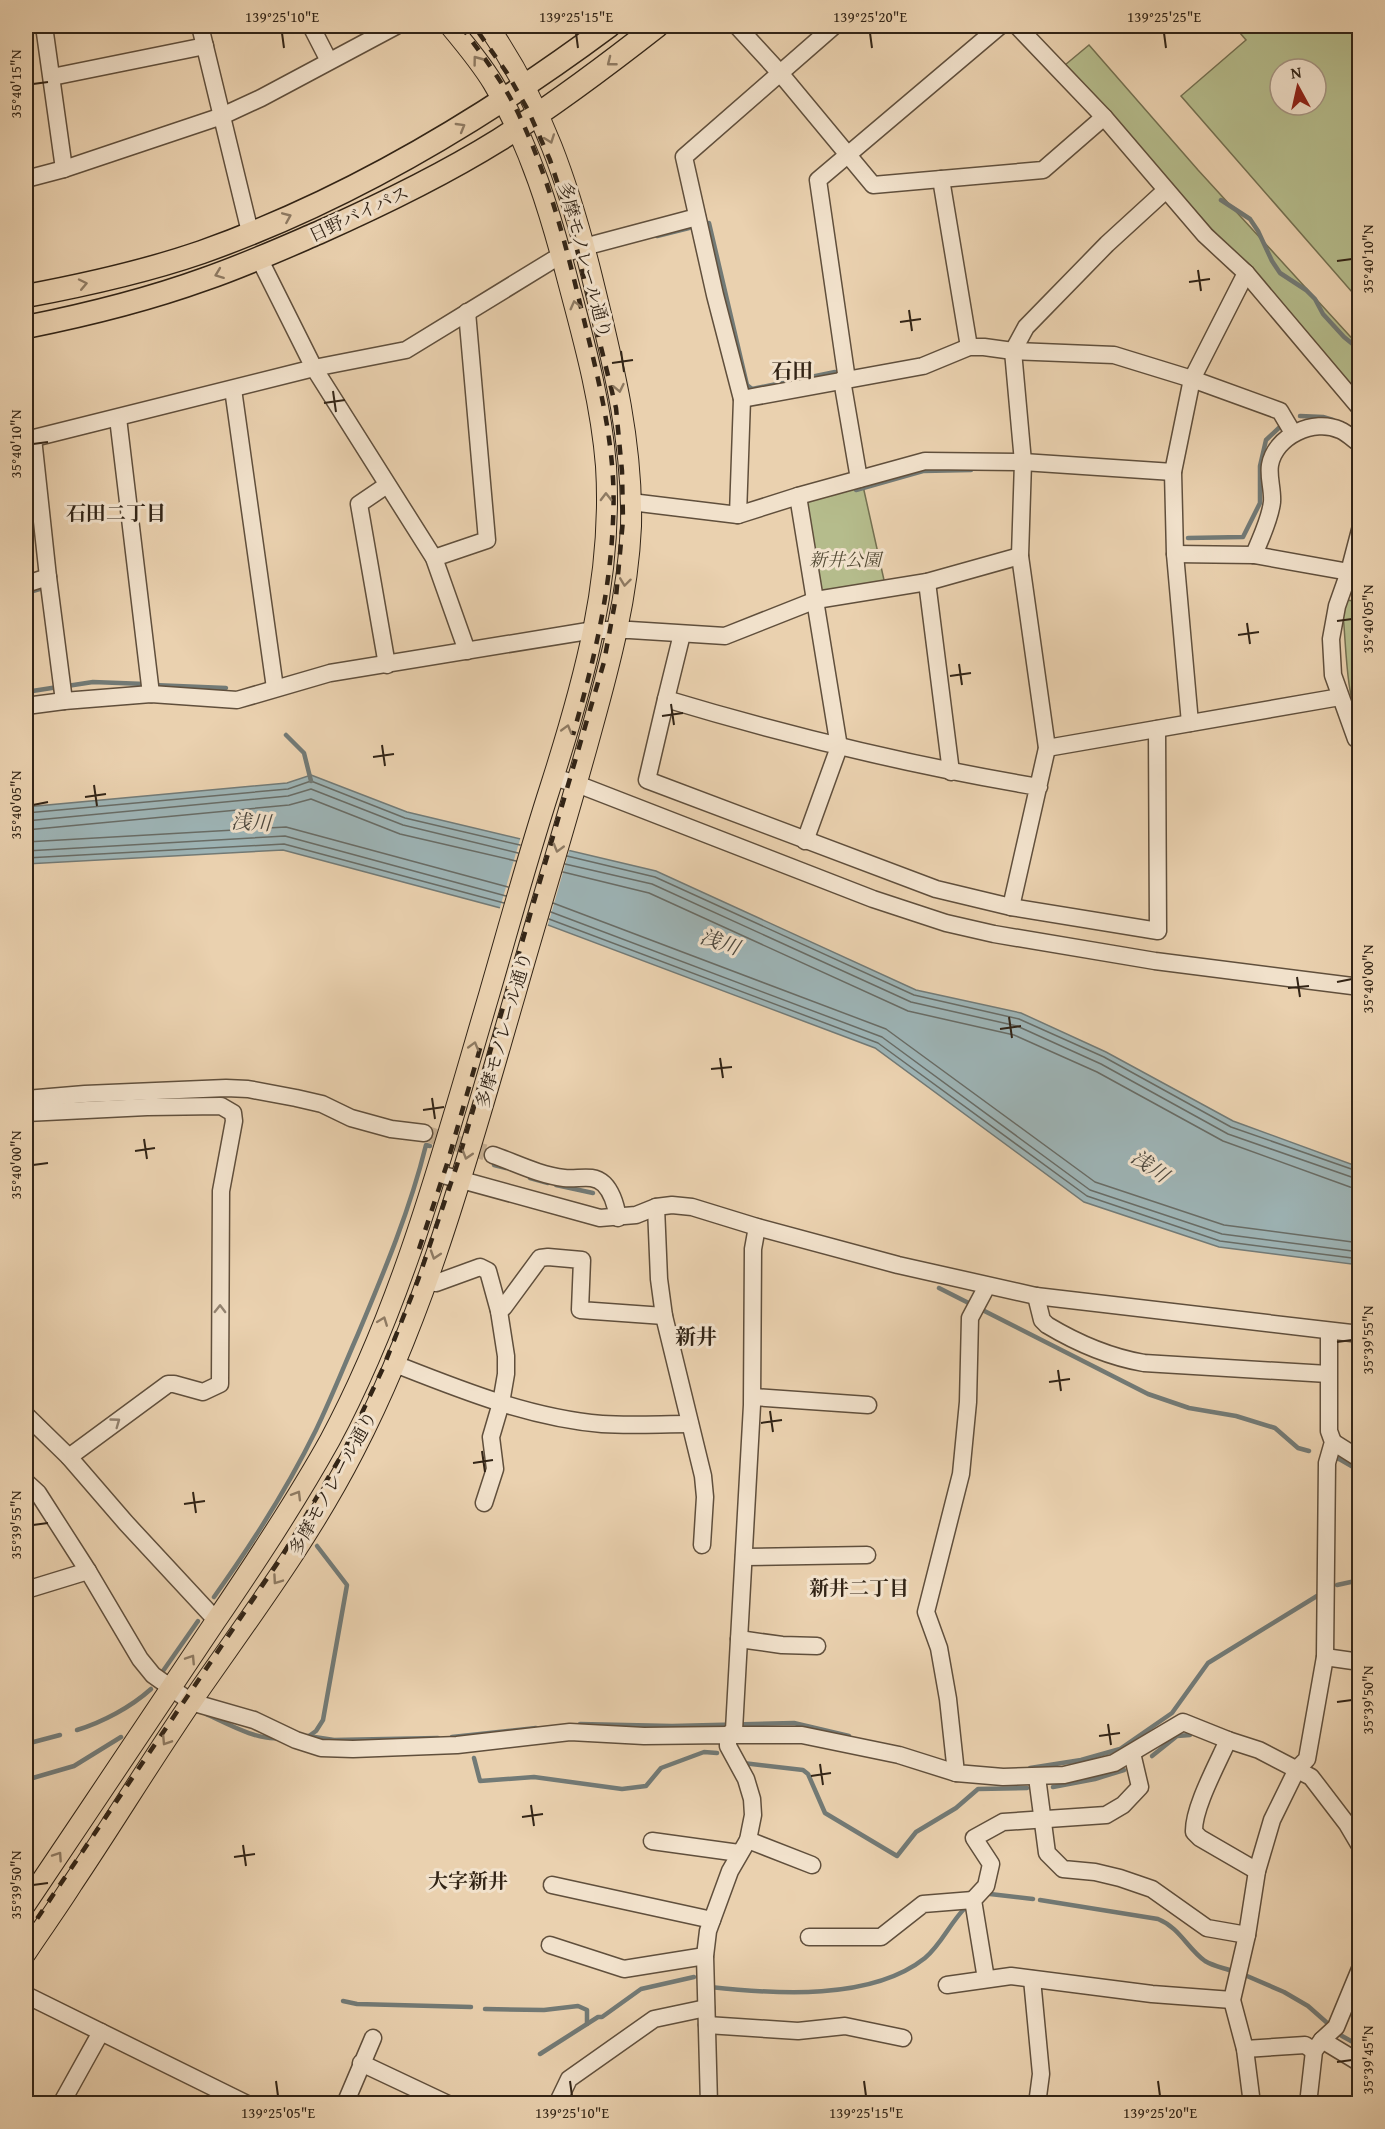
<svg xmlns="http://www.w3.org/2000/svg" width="1385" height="2129" viewBox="0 0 1385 2129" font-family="'Gentium Book Plus','Noto Serif JP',serif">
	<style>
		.green { fill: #b5bc8c; stroke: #747051; stroke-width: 1.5; fill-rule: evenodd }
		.water { fill: #9db4b6; stroke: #727a76; stroke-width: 1.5 }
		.pier { fill: #ead1af }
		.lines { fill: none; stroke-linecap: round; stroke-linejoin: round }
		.shore { stroke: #686c66; stroke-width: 1.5 }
		.stream { stroke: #727a76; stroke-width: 4.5 }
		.minor-tunnel { stroke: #c5ae90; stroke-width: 16; stroke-dasharray: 16 8; stroke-linecap: butt }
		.minor-casing { stroke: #604f3c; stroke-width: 19 }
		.major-casing { stroke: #322416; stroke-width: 22 }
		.highway-casing { stroke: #322416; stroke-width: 25 }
		.minor { stroke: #f1e1cb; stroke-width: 16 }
		.major { stroke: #ead1af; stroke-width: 20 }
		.highway { stroke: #ead1af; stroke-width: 22 }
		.rail { stroke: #322416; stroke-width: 4.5; stroke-dasharray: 10 10; stroke-linecap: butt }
		.oneway { stroke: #8e7a62 }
		.oneway2 { stroke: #928270 }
		.ticks { fill: none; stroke: #322416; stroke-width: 2 }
		.labels { text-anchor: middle; stroke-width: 6; stroke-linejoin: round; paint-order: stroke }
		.street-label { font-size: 18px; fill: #322416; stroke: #f1e1cb }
		.park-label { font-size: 18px; font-style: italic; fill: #534a34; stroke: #f1e1cb }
		.neighbourhood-label { font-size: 20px; font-weight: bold; fill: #322416; stroke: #f1e1cb }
		.water-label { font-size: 20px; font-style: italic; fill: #4d483e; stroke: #f1e1cb }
		.quarter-label { font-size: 21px; font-weight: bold; fill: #322416; stroke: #f1e1cb }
		.neatline { fill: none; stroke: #322416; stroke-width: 2 }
		.ticks-label { font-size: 15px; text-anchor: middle; fill: #322416 }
	</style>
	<rect width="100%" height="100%" fill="#ead1af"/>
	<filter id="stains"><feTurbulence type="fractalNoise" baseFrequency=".00333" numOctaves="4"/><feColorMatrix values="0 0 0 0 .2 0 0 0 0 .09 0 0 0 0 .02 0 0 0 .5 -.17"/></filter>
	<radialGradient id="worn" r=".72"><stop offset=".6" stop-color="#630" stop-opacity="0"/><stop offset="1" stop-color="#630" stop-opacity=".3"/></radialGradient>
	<g class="green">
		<path d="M1234,26H1359V300L1181,96L1246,40ZM1280,69H1316V105H1280Z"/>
		<polygon points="1089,45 1198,170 1359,346 1359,394 1065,65"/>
		<polygon points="863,486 886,589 816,600 803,499"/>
		<path d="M1347,600L1359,602V719C1346,698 1346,641 1343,615L1344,606Z"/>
	</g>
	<polygon class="water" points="311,775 407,812 656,871 916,990 1021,1013 1106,1052 1233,1121 1359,1167 1359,1265 1219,1247 1084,1202 875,1048 508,910 283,850 26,864 26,807 287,783"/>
	<polygon class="pier" points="521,836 570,848 547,928 499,911"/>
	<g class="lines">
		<g class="shore">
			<polyline points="26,813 288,789 311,781 405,818 520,845"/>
			<polyline points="26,821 288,796 311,789 403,825 518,853"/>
			<polyline points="26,830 289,805 311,799 400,834 516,861"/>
			<polyline points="26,842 286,827 508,887"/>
			<polyline points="26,851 285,836 506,896"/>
			<polyline points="567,856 655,877 914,995 1019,1019 1104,1057 1231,1127 1360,1172"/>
			<polyline points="26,858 284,844 504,903"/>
			<polyline points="565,864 652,884 911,1002 1017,1026 1101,1064 1228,1134 1360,1180"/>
			<polyline points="563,872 649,893 908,1011 1014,1035 1097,1072 1223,1141 1350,1187 1360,1189"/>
			<polyline points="553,903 886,1029 1095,1182 1224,1225 1360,1243"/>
			<polyline points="551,912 882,1037 1090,1190 1222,1234 1360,1252"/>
			<polyline points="549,919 878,1043 1087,1196 1220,1241 1360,1259"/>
		</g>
		<g class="stream">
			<polyline points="1221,200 1250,219 1258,231 1272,261 1280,273 1306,290 1315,299 1323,314 1344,337 1360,350"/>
			<polyline points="709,223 747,385 752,389 835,372"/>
			<polyline points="657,236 689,228"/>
			<polyline points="1300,416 1323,417 1333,420"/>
			<polyline points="1349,427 1360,431"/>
			<polyline points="26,459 33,517"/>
			<polyline points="856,490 923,471 971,470"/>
			<polyline points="1188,538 1243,537 1260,503 1260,466 1266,440 1282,425"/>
			<polyline points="26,593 43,588"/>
			<polyline points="153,685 226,688"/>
			<polyline points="67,686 93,682 145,684"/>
			<polyline points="26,692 58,687"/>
			<polyline points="286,735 304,753 311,781"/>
			<polyline points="494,1165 506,1168"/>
			<polyline points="530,1178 548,1183"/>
			<polyline points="556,1185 593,1193"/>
			<polyline points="939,1288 1148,1394 1189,1408 1236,1416 1275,1428 1298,1448 1309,1451"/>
			<polyline points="1334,1457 1341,1460 1360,1471"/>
			<polyline points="1337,1585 1360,1580"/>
			<path d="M214,1597C252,1544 287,1489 316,1430C331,1399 344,1366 358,1334C384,1272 410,1210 426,1145L430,1146"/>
			<polyline points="163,1671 198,1621"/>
			<path d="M206,1714C226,1723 258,1741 279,1738"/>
			<polyline points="580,1724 672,1726 794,1723 849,1736"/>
			<path d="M77,1730C103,1722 131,1707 151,1689"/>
			<polyline points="308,1736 334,1740 438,1738"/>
			<polyline points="309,1736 316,1731 323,1720 347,1585 317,1546"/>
			<polyline points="452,1737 536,1728"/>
			<polyline points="26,1744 60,1735"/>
			<polyline points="1152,1756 1177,1736 1190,1735"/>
			<polyline points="474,1758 480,1781 534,1777 622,1789 646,1786 661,1768 704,1752 717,1753"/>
			<polyline points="743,1763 803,1770 808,1774 825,1813 897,1856 916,1832 956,1808 978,1789 1027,1788"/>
			<polyline points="1030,1768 1081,1760 1120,1749 1172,1713 1208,1663 1317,1596"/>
			<polyline points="26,1780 74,1766 121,1737"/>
			<polyline points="1053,1787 1095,1779 1124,1770"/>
			<polyline points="990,1894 1033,1899"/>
			<path d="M1040,1900L1158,1919C1180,1928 1187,1948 1205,1961C1213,1966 1224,1968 1232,1971"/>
			<polyline points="1354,1967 1360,1952"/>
			<polyline points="1247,1976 1284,1992 1308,2006 1342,2036 1360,2046"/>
			<path d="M710,1987C775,1994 871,2001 925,1958C941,1945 950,1923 965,1908"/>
			<polyline points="343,2001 357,2004 471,2007"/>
			<polyline points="485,2009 544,2010 578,2006 587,2010 587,2024"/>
			<polyline points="540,2054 598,2017 602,2017 641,1989 694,1977"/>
		</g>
		<polyline class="minor-tunnel" points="424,1133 493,1155"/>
		<defs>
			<g id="minor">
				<polyline points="44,26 64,169"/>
				<polyline points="200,26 250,232"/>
				<polyline points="311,26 329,61"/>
				<polyline points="737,26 780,73 873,185 1043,170 1104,117"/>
				<polyline points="1017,26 1104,117 1205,235 1246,273 1360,408"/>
				<polyline points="52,77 205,46"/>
				<polyline points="26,179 64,169 222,116 261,98 396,26"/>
				<polyline points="941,179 969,347"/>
				<polyline points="259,258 314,368 434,558 467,651"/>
				<polyline points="842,380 859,479"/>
				<polyline points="847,380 818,180 1000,26"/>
				<polyline points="233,389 275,688"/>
				<polyline points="742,399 923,366 969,347 984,347 1013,351 1114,355 1192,379 1280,411 1293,433"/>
				<polyline points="118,418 151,694"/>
				<polyline points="33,438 48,577"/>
				<polyline points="26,440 314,368 406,350 561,255 584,247 697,217"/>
				<polyline points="387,485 359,504 387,665"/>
				<polyline points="798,496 738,515 742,399 715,295 684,157 834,26"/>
				<polyline points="631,502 738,515"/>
				<polyline points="1360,530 1349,572 1337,606 1331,639 1333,675 1356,739 1360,737"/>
				<polyline points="1175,554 1254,555 1349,572"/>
				<path d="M1254,555C1260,539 1270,520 1272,502C1273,490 1268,477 1270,465C1275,436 1314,418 1340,430C1347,433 1353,439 1360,444"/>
				<polyline points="434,558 487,540 467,312"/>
				<polyline points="927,582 951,772"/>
				<polyline points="26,584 48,577 64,701"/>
				<polyline points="666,699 682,634"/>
				<polyline points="26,706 64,701 151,694 237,700 330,673 594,630 630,630 725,636 816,600 927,582 1020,556"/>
				<polyline points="1190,723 1175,554 1173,472 1192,379 1246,273"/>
				<polyline points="1047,748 1340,697"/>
				<polyline points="553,777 577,784 873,899 946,923 994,934 1155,961 1360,987"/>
				<path d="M1039,787C913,766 789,736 666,699L647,780L936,889L1011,907L1047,748L1020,556L1023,462L1013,351L1026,327L1107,244L1166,190"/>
				<polyline points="805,841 839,747 798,496 925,461 1023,462 1173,472"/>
				<polyline points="1011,907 1158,931 1157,729"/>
				<polyline points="26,1099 85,1094 226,1088 248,1089 296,1098 322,1104 351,1118 391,1129 424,1133"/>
				<polyline points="26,1113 147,1107 221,1106 233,1113 234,1121 221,1191 220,1384 203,1392 174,1384 168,1384 69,1457"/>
				<path d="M493,1155C516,1163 539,1175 564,1178C578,1180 592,1173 604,1184C613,1193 616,1206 618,1218"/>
				<polyline points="436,1173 600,1218 636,1215 656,1207 672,1205 692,1207 757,1227 898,1265 1036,1296 1360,1334"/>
				<polyline points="656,1207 659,1279 664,1316 703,1476 705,1497 702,1545"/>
				<polyline points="757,1227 753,1249 752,1405 734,1730 728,1735 802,1735 899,1755 956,1773"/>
				<polyline points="426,1280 436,1283 480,1267 488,1271 499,1311 506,1356 506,1374 501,1403 491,1437 495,1469 484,1503"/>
				<polyline points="987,1286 970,1318 968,1402 961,1474 926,1612 939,1648 948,1699 956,1773 1003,1777 1064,1775 1114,1763 1183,1722 1228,1740 1259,1750 1311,1777 1347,1824 1360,1846"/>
				<path d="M1036,1296L1042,1320L1047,1325C1077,1343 1109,1357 1144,1363L1328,1374"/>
				<polyline points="499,1311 504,1307 540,1258 548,1257 582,1260 580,1310 664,1316"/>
				<path d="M395,1364C461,1390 530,1418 602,1424C631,1426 661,1424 690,1424"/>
				<polyline points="753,1397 868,1405"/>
				<polyline points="26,1415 69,1457 126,1523 216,1620"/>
				<polyline points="1333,1442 1360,1459"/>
				<polyline points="26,1482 38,1493 88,1571 140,1659 153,1675 191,1702 254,1720 296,1740 321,1748 353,1749 457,1745 570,1732 644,1736 728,1735 728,1746 746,1779 752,1799 753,1815 748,1840 730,1871 708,1931 705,1956 709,2104"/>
				<polyline points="744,1557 867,1555"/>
				<polyline points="26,1590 88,1571"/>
				<polyline points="739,1639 782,1645 817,1646"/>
				<polyline points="1325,1657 1360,1662"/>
				<path d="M1228,1740C1218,1763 1193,1808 1194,1832L1200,1838L1257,1871"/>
				<polyline points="1037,1777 1047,1853 1063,1869 1095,1872 1120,1878 1152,1889 1207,1928 1247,1935"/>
				<polyline points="748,1840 812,1865"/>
				<polyline points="652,1841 739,1853"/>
				<polyline points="552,1885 712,1920"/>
				<polyline points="809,1937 881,1937 923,1904 973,1900"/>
				<polyline points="550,1945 624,1969 705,1956"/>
				<polyline points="986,1979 973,1900 986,1886 991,1864 974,1838 1003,1822 1106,1815 1123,1805 1140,1787 1132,1753"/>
				<polyline points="1032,1979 1041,2074 1037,2104"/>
				<polyline points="947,1985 1011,1976 1152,1994 1232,2000"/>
				<polyline points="26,1995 247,2104"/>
				<polyline points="707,2025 798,2031 845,2026 903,2038"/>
				<polyline points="1322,2040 1360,2063"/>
				<polyline points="1245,2049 1305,2045 1314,2051"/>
				<polyline points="361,2063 448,2104"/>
				<polyline points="61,2104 101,2032"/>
				<polyline points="345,2104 373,2038"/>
				<polyline points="557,2104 569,2079 654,2019 706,2008"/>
				<polyline points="1252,2104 1245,2049 1232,2000 1247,1935 1257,1871 1272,1820 1297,1769 1307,1759 1325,1657 1327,1463 1333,1442 1329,1431 1329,1331"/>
				<polyline points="1308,2104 1314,2051 1322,2040 1336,2027 1360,1969"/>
			</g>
			<g id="major">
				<path d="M26,1904C89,1810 152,1717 215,1622C255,1563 295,1503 330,1440C404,1302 445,1144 489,995C509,926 528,856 550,788C584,682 613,578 606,466C601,403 585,345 569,285C551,215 530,145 493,83C481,63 465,44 450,26"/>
				<path d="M26,1953C41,1930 58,1907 73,1883C114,1822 152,1759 194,1698C250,1617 309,1539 354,1451C428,1308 470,1149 515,995C540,907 567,820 591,732C610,664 628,596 631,526C633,440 612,359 592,277C569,185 542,104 488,26"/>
			</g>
			<g id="highway">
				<path d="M26,296C85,285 144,272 202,252C349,200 484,119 609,26"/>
				<path d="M26,327C86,315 147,300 205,279C243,266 281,249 318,233C381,205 441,176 499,140C554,105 606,66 657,26"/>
			</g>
		</defs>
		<use href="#minor" class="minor-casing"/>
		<use href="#major" class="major-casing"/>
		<use href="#highway" class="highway-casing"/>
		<use href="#minor" class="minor"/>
		<use href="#major" class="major"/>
		<use href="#highway" class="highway"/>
		<g class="rail">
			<path d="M461,26C482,55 505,84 520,117C551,183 567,250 584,320C600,386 617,452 613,521C610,595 593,664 573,735"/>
			<polyline points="419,1249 447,1164 481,1045"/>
			<polyline points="26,1935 281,1558 344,1451 383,1368 418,1280 457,1165 604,662 616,597 623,520 622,471 616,408 570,221 550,160 528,110 507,73 474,26"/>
		</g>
	</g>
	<defs><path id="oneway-chevron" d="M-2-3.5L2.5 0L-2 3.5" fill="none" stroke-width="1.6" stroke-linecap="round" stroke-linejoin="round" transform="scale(1.5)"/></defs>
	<g class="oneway">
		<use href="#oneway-chevron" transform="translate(477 60) rotate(-127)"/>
		<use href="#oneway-chevron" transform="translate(611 62) rotate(142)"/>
		<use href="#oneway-chevron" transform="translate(461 127) rotate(-30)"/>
		<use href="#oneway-chevron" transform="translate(550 139) rotate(70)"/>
		<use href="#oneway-chevron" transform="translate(287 217) rotate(-23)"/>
		<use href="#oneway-chevron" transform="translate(219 274) rotate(159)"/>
		<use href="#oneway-chevron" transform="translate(83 284) rotate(-12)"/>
		<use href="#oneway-chevron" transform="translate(575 305) rotate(-104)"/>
		<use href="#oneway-chevron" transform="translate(619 388) rotate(78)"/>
		<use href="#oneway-chevron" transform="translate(606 497) rotate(-91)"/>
		<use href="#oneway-chevron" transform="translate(625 582) rotate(97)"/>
		<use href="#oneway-chevron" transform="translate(567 729) rotate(-74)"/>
		<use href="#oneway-chevron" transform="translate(558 848) rotate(106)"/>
		<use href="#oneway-chevron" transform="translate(474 1046) rotate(-74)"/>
		<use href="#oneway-chevron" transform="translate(467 1155) rotate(107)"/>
		<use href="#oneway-chevron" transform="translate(435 1255) rotate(108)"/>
		<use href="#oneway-chevron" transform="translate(383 1321) rotate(-69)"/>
		<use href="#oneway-chevron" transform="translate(297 1495) rotate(-59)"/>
		<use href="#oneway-chevron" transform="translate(277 1580) rotate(125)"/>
		<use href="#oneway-chevron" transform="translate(191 1659) rotate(-57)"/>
		<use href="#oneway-chevron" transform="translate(166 1741) rotate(123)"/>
		<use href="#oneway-chevron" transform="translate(58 1856) rotate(-56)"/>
	</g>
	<g class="oneway2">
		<use href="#oneway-chevron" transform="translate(220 1309) rotate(-89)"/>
		<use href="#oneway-chevron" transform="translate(116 1422) rotate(-36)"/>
	</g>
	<path class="ticks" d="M282,33L284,48M576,33L578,48M870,33L872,48M1164,33L1166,48M33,84L48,82M1337,261L1352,259M1198,270L1201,291M1189,282L1210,279M909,310L912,331M900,322L921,319M621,351L624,372M612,363L633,360M333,391L336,412M324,403L345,400M33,444L48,442M1337,621L1352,619M1247,623L1250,644M1238,635L1259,632M959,664L962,685M950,676L971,673M671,704L674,725M662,716L683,713M382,745L385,766M373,757L394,754M94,785L97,806M85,797L106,794M33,805L48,802M1297,977L1300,997M1337,982L1352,979M1288,988L1309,986M1009,1017L1012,1038M1000,1029L1021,1026M720,1058L723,1078M711,1069L732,1067M432,1098L435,1119M423,1110L444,1107M144,1139L147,1159M135,1151L155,1148M33,1165L48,1163M1337,1342L1352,1340M1058,1370L1061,1391M1049,1382L1070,1379M770,1411L773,1432M761,1423L782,1420M482,1451L485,1472M473,1463L493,1460M193,1492L196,1513M184,1504L205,1501M33,1525L48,1523M1337,1702L1352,1700M1108,1724L1111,1745M1099,1736L1120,1733M820,1764L823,1785M811,1776L831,1773M531,1805L534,1826M522,1817L543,1814M243,1845L246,1866M234,1857L255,1854M33,1885L48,1883M1337,2062L1352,2060M276,2081L278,2096M570,2081L572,2096M864,2081L866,2096M1158,2081L1160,2096"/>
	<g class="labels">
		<g class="street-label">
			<text transform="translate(359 214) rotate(-25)" y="6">日野バイパス</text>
			<text transform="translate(585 260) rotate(75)" y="6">多摩モノレール通り</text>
			<text transform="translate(504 1030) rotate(-74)" y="6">多摩モノレール通り</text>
			<text transform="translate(333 1483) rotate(-61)" y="6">多摩モノレール通り</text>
		</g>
		<g class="park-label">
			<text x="845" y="566">新井公園</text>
		</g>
		<g class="neighbourhood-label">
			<text x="116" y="520">石田二丁目</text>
			<text x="859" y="1595">新井二丁目</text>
			<text x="468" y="1888">大字新井</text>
		</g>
		<g class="water-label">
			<text transform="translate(251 822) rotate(3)" y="7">浅川</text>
			<text transform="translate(720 942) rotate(19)" y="7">浅川</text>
			<text transform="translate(1150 1166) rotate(35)" y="7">浅川</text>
		</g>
		<g class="quarter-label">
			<text x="792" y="378">石田</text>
			<text x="696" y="1344">新井</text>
		</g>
	</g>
	<rect width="1385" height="2129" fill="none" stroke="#ead1af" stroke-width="66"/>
	<g transform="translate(1298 87) rotate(352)"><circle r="28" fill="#f1e1cb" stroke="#a59583" stroke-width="1.5"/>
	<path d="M0-4.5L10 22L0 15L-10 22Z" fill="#8f2418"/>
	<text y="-9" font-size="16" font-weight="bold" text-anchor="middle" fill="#322416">N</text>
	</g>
	<rect x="33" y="33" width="1319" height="2063" class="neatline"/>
	<g class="ticks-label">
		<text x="282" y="22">139°25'10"E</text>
		<text x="576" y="22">139°25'15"E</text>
		<text x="870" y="22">139°25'20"E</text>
		<text x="1164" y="22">139°25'25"E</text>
		<text transform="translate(16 84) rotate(-90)" y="5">35°40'15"N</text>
		<text transform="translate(1368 259) rotate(-90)" y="5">35°40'10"N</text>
		<text transform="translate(16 444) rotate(-90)" y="5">35°40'10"N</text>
		<text transform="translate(1368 619) rotate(-90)" y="5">35°40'05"N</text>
		<text transform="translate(16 805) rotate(-90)" y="5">35°40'05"N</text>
		<text transform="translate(1368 979) rotate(-90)" y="5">35°40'00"N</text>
		<text transform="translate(16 1165) rotate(-90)" y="5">35°40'00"N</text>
		<text transform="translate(1368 1340) rotate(-90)" y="5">35°39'55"N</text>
		<text transform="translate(16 1525) rotate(-90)" y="5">35°39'55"N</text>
		<text transform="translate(1368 1700) rotate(-90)" y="5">35°39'50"N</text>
		<text transform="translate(16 1885) rotate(-90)" y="5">35°39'50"N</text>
		<text transform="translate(1368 2060) rotate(-90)" y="5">35°39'45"N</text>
		<text x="278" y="2118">139°25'05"E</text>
		<text x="572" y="2118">139°25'10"E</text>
		<text x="866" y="2118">139°25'15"E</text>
		<text x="1160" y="2118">139°25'20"E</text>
	</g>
	<rect width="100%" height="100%" filter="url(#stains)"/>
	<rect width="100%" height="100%" fill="url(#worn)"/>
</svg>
